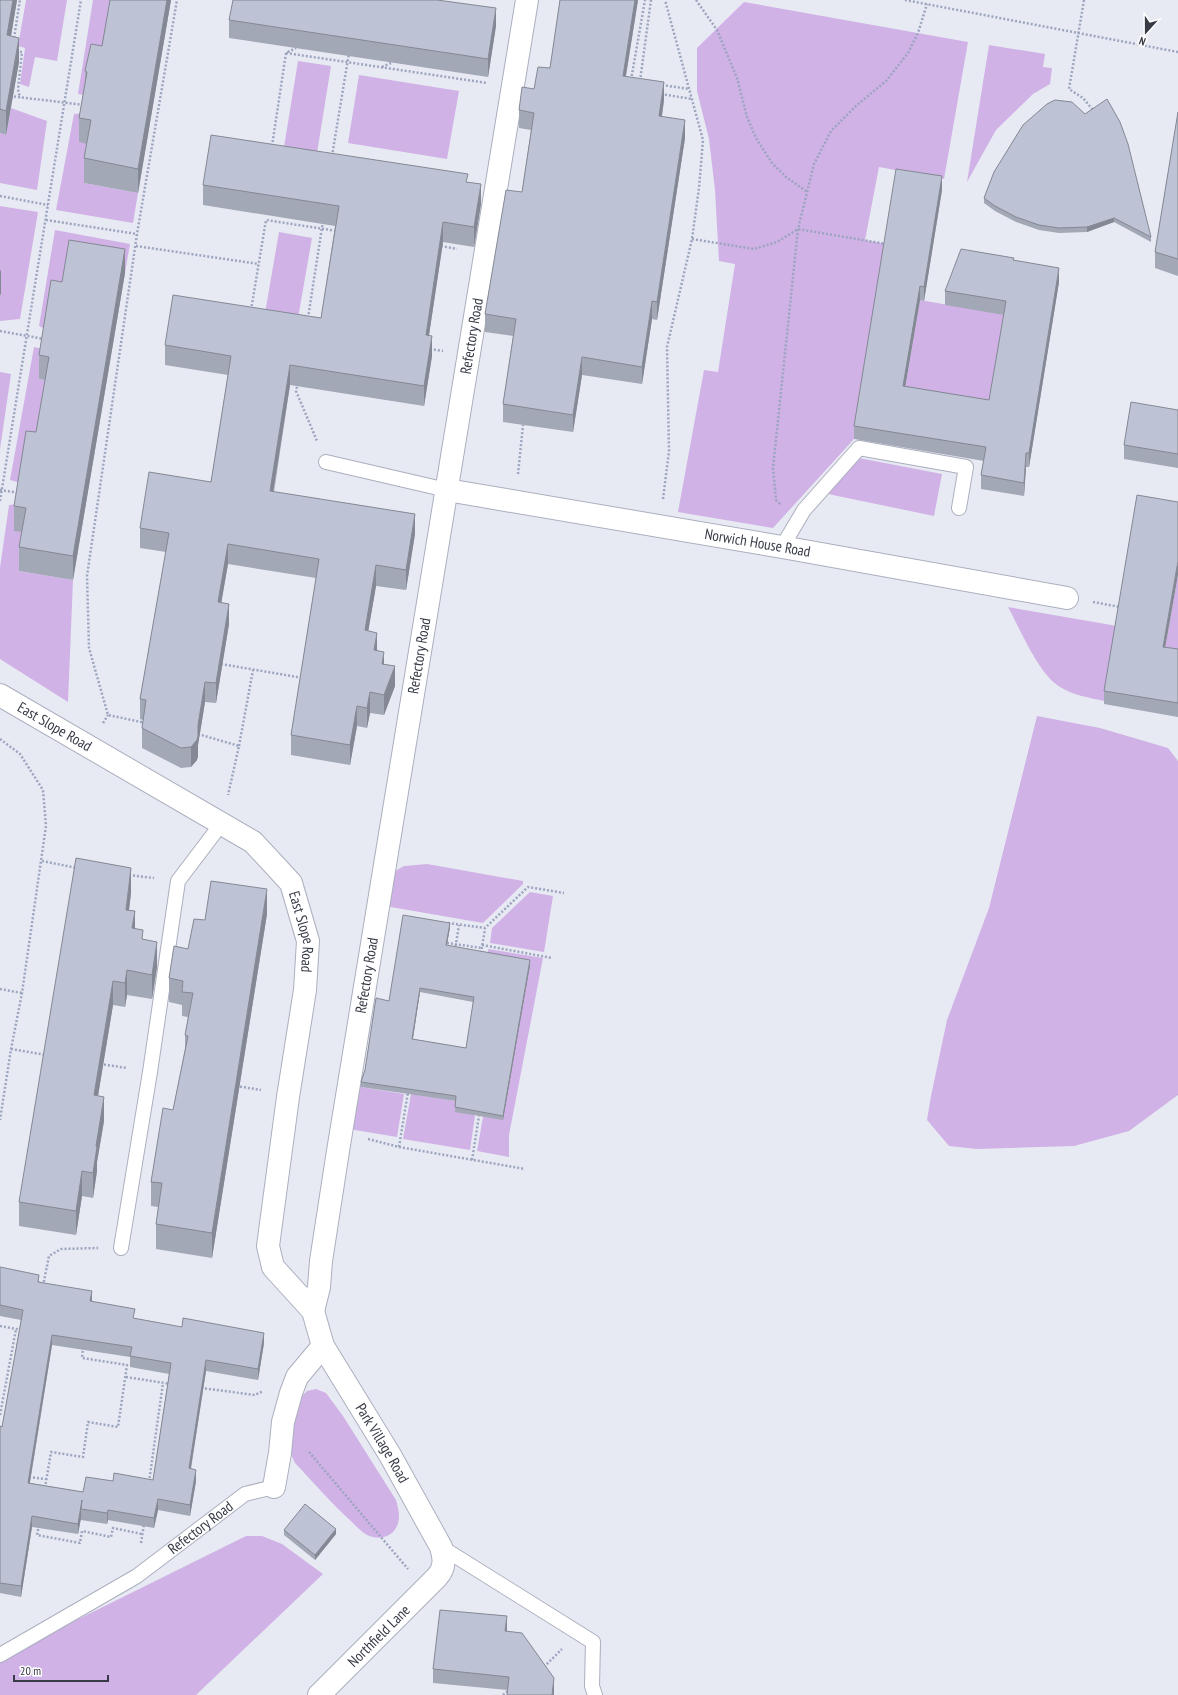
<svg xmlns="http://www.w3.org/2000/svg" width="1178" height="1695" viewBox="0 0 1178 1695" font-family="'PT Sans Narrow',sans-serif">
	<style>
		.green { fill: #d0b2e6 }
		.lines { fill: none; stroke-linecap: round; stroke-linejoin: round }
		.service-casing { stroke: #abafbe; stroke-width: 16 }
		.minor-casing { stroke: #abafbe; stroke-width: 24 }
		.path { stroke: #9ca4bf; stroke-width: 2.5; stroke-dasharray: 2 2; stroke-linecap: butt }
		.service { stroke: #fff; stroke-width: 14 }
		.minor { stroke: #fff; stroke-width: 22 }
		.wall { fill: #a3a8b6; fill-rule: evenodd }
		.shaded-wall { fill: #848894 }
		.building { fill: #bdc3d4; stroke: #848894; fill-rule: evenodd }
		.labels { text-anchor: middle; stroke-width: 4; stroke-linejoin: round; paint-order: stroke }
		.street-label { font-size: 15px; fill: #373b46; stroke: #fff }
	</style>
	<rect width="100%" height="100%" fill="#e8eaf3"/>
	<g class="green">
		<polygon points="26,0 67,0 57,61 35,57 29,87 20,84 25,48 18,46"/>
		<polygon points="93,0 115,0 102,71 85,95 78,94"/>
		<polygon points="744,2 968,42 944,179 879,167 865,240 886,244 854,439 773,528 678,512 704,370 718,372 735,264 719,261 715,190 709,139 697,91 697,48"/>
		<polygon points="989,45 1045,54 1043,67 1052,68 1050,84 1033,94 996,130 967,182"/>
		<polygon points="298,61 331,66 317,153 284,147"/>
		<polygon points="359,75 459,91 447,159 348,143"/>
		<polygon points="11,108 47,121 37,190 0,183 0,133 6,135"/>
		<polygon points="84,113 91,144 84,183 138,193 133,223 56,210 74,114"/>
		<polygon points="0,206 38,212 20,319 0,321"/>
		<polygon points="55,230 130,244 125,273 47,330 39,326"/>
		<polygon points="279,232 312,238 297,324 264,319"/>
		<polygon points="920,300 1006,315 989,414 903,400"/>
		<polygon points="34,347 43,349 39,379 49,381 36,457 21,483 10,480"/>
		<polygon points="0,372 11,374 0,449"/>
		<polygon points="859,458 942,474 934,516 828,494"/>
		<polygon points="19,504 26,532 19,571 73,580 68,702 0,659 0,568 9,505"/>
		<polygon points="1178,575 1178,663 1163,660"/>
		<path d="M1008,607L1117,626L1104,701C1090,698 1073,695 1060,687C1039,675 1020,629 1008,607Z"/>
		<polygon points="1037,716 1100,728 1168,748 1178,761 1178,1095 1129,1131 1074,1146 977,1149 949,1146 927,1120 931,1096 947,1020 989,908"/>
		<polygon points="427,864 523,881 523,884 483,923 385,906 390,874 404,866"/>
		<polygon points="530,892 553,896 544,952 490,943 492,928"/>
		<polygon points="488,949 543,958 509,1135 509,1157 477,1151 483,1117"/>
		<polygon points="365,1075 361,1087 404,1094 397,1137 349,1129 357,1081"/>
		<polygon points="411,1094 456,1101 475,1116 470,1150 403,1139"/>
		<path d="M316,1389L326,1393L343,1416L396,1500C399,1511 402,1522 393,1532C386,1539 376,1539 367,1535C362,1532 357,1527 353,1523C332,1504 314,1483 295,1463L290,1452L289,1428L300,1398L307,1391Z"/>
		<polygon points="246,1536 262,1536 282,1544 323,1574 196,1695 0,1695 0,1658"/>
	</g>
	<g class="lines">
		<defs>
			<g id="service">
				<polyline points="326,462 447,490"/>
				<polyline points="782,547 804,510 859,448 966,467 959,508"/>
				<polyline points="121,1248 150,1072 178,881 222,823"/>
				<polyline points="441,1547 593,1642 592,1686 595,1695"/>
				<path id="s1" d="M0,1655L137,1576L245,1494L274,1487"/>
			</g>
			<g id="minor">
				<path id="s2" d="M447,490L782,547L1067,598"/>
				<path id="s3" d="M0,695L253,842L291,883L308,941L305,990L288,1097L268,1246L273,1267L313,1311L323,1346L390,1455L441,1547C444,1558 446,1567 437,1577L319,1695"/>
				<path id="s4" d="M313,1311L319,1287L321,1261L338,1151L527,0"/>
				<polyline points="274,1487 280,1453 283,1422 291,1393 297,1377 323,1346"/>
			</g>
		</defs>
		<use href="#service" class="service-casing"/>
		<use href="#minor" class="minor-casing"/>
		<g class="path">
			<polyline points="696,0 717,30 737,78 747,117 756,138 772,163 786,177 806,191"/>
			<polyline points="905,0 1178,52"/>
			<polyline points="1084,0 1069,89 1083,98 1093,110"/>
			<polyline points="14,38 20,0"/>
			<polyline points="16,51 22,52 18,89 20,98"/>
			<polyline points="286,53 487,83"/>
			<polyline points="382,67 391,63"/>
			<polyline points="631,80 645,0"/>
			<polyline points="640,81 651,0"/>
			<polyline points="662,85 689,89"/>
			<polyline points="661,94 692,99"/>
			<polyline points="10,96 84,105"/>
			<polyline points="272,146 286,53 296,48"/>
			<polyline points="332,156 349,53"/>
			<polyline points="0,196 48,205"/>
			<polyline points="46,220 137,234"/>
			<polyline points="692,239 754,249 777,242 798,229 886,244"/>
			<polyline points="136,246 259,264"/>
			<polyline points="441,246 457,249"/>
			<polyline points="251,310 266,220 337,231"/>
			<polyline points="308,318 323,221"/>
			<polyline points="0,331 44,339"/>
			<polyline points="430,349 443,351"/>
			<polyline points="298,383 296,391 317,441"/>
			<polyline points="518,474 523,425"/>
			<polyline points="0,490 20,493"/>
			<polyline points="663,499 669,451 667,347 692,239 699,188 703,140 665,0"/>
			<polyline points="0,501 81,0"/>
			<polyline points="780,504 776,500 773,468 798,229 814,164 831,131 857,105 886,81 908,53 918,33 927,4"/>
			<polyline points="1093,602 1120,607"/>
			<polyline points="221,664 303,678"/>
			<polyline points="103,723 108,715"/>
			<polyline points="146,723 108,715 89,648 87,576 137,234 177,0"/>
			<polyline points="198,734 239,746 228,795"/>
			<polyline points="0,739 20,754 43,790 46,826 22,993 11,1049 0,1120"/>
			<polyline points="239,746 253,670"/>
			<polyline points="42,861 77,868"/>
			<polyline points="129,875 154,878"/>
			<polyline points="448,923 485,928 528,887 564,893"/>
			<polyline points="447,943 482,948"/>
			<polyline points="482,945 552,958"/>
			<polyline points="455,950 459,925"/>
			<polyline points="481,953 485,929"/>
			<polyline points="0,989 22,993"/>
			<polyline points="11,1049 46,1055"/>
			<polyline points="100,1064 127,1068"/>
			<polyline points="236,1086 261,1090"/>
			<polyline points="368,1139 399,1147 525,1169"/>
			<polyline points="399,1147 408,1092"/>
			<polyline points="472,1160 479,1116"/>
			<polyline points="43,1286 49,1256 61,1249 98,1248"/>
			<polyline points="0,1326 22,1330"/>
			<polyline points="126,1377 171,1384"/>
			<polyline points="201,1388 255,1395 263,1391"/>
			<polyline points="0,1415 16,1329"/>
			<polyline points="309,1452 408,1569"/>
			<polyline points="29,1477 46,1479"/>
			<polyline points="149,1482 163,1383"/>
			<polyline points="45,1488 51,1452 83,1457 88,1422 118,1427 127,1365 82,1358 83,1348"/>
			<polyline points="39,1525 37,1535 80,1543 82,1531 111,1537 113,1528 142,1534"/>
			<polyline points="141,1543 144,1524"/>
			<polyline points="544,1667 562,1649"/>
			<polyline points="503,1695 509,1690"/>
		</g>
		<use href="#service" class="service"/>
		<use href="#minor" class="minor"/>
	</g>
	<g class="wall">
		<polygon points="0,0 17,0 11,36 19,62 6,135 0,133"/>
		<polygon points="110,0 171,0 138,193 84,183 84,158 87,144 79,142 79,118 85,82 85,71 102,46"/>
		<polygon points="560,0 638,0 626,76 664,100 662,117 685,138 657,320 652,319 642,384 582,375 573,432 503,422 503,404 513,336 485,332 485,314 522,192 531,130 519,128 519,110 550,68"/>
		<polygon points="229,20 496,26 488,77 229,38"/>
		<polygon points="1047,104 1151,237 1151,242 1114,222 1087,232 1059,233 1039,230 1016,222 995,211 984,203 984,198"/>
		<polygon points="1178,112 1178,276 1155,268 1155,252"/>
		<polygon points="468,182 481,204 474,247 443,242 429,335 432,356 424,406 290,385 274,492 415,534 406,590 376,586 368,631 395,686 384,715 370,713 367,728 357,726 350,765 291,755 291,735 316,578 228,564 221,602 229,624 216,703 205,702 198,745 198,756 197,760 191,767 181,768 142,748 142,728 143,720 140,719 140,699 166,552 140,548 140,528 211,482 228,375 165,365 165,345 321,318 335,226 203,205 203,185"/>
		<polygon points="942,190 924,301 920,300 905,386 989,400 1004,315 945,305 945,291 1014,260 1059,282 1029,467 1026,467 1024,496 981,489 981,475 984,461 854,439 854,426"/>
		<polygon points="125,273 73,580 19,571 19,547 22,532 14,531 14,506 36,432 45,380 39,379 39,355 62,282"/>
		<polygon points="1178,410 1178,468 1124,459 1124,445"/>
		<polygon points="1165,647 1178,649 1178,717 1104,704 1104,691"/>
		<polygon points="131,893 129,910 135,928 143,939 157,967 152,999 127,995 125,1007 113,1005 98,1096 104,1121 97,1162 97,1171 93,1198 82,1196 76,1235 19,1226 19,1202"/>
		<polygon points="267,914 212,1258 156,1249 156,1224 158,1207 151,1206 151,1182 173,1110 185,1049 185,1035 188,1017 182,1016 182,1005 169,1002 169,978 188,949 205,920"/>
		<path d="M450,927L447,945L530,965L503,1120L455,1112L456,1101L361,1087V1082L389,1001ZM420,992L473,1002L466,1048L413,1039Z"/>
		<path d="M0,1267L92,1301L135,1319L264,1343L258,1380L206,1371L191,1469L196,1481L190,1516L158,1510L154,1528L108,1520L107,1524L81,1520V1518L78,1534L32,1527L21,1597L0,1593V1426L2,1427L21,1320L0,1316ZM52,1345L130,1357V1367L169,1374L153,1480L113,1481L83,1492L30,1483Z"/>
		<polygon points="284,1530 336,1534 315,1560 284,1535"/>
		<polygon points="507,1631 554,1691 507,1690 433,1683 433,1669"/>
	</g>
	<g class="shaded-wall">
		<polygon points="13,0 17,0 7,60 7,35"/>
		<polygon points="167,0 171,0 138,193 138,169"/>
		<polygon points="635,0 638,0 623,93 623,76"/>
		<polygon points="496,8 496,26 488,77 488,59"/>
		<polygon points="19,38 19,62 6,135 6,111"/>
		<polygon points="664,82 664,100 659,134 659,116"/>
		<polygon points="685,120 685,138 657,320 657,302"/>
		<polygon points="942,176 942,190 924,301 924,287"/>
		<polygon points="481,184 481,204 474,247 474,227"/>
		<polygon points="1114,218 1114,222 1087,232 1087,227"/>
		<polygon points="443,222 443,242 426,355 426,335"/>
		<polygon points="125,249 125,273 73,580 73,556"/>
		<polygon points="1059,268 1059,282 1029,467 1029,453"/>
		<polygon points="1,269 1,293 0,296 0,272"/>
		<polygon points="920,286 920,300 903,400 903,386"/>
		<polygon points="652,301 652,319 642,384 642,367"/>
		<polygon points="432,336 432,356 424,406 424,386"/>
		<polygon points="582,357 582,375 573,432 573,415"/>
		<polygon points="290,365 290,385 270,511 270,491"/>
		<polygon points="1026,453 1026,467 1024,496 1024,483"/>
		<polygon points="415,514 415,534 406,590 406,570"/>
		<polygon points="228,544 228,564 218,622 218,602"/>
		<polygon points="1178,561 1178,575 1163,660 1163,647"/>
		<polygon points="376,565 376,586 365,650 365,630"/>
		<polygon points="229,604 229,624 216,703 216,683"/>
		<polygon points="377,633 377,653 374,650"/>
		<polygon points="384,652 384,672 382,664"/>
		<polygon points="395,666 395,686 384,715 384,695"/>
		<polygon points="205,682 205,702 198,745 198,756 197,760 191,767 191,747 198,725"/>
		<polygon points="370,692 370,713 367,728 367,708"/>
		<polygon points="357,706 357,726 350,765 350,745"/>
		<polygon points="131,868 131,893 126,934 126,910"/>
		<polygon points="267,889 267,914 212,1258 212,1233"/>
		<polygon points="135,911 135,935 132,928"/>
		<polygon points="450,923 450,927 446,950 446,945"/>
		<polygon points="157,942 157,967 152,999 152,975"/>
		<polygon points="530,960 530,965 503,1120 503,1116"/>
		<polygon points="127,970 127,995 125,1007 125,983"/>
		<polygon points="113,981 113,1005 94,1120 94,1095"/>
		<polygon points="420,988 420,992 412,1044 412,1039"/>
		<polygon points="104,1097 104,1121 97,1162 97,1171 93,1198 93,1173 96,1146"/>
		<polygon points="82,1171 82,1196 76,1235 76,1211"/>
		<polygon points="92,1291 92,1302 90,1301"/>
		<polygon points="264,1333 264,1343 258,1380 258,1369"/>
		<polygon points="52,1335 52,1345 28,1493 28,1483"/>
		<polygon points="206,1360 206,1371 189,1479 189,1468"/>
		<polygon points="196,1470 196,1481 190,1516 190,1505"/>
		<polygon points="158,1499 158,1510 154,1528 154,1518"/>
		<polygon points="82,1500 81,1509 81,1518 78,1534 78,1524"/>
		<polygon points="108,1510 108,1520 107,1524 107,1513"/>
		<polygon points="32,1516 32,1527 21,1597 21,1586"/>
		<polygon points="336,1529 336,1534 315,1560 315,1555"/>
		<polygon points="507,1616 507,1630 505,1645 505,1631"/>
		<polygon points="554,1678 554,1695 552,1695"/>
	</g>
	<g class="building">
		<polygon points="0,0 13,0 7,35 19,38 6,111 0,109"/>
		<polygon points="110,0 167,0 138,169 84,158 91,120 79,118 87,72 85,71 91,44 102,46"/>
		<polygon points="233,0 437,0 496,8 488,59 229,20"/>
		<polygon points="560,0 635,0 623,76 664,82 659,116 685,120 657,302 652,301 642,367 582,357 573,415 503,404 516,319 485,314 506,190 522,192 534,113 519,110 522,87 534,89 538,67 550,68"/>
		<polygon points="1107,99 1120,122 1128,144 1151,237 1114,218 1087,227 1059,228 1039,225 1016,217 995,206 984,198 994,172 1023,125 1047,104 1055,100 1072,102 1085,114"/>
		<polygon points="1178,112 1178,259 1155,252"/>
		<polygon points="211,135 468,174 466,182 481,184 474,227 443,222 426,335 432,336 424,386 290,365 270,491 415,514 406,570 376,565 365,630 377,633 374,650 384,652 382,664 395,666 384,695 370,692 367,708 357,706 350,745 291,735 319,559 228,544 218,602 229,604 216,683 205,682 198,725 198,736 197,740 191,747 181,748 142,728 146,700 140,699 169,533 140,528 149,472 211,482 231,356 165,345 173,295 321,318 339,206 203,185"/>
		<polygon points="896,169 942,176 924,287 920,286 903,386 989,400 1006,301 945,291 961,249 1014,258 1013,260 1059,268 1029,453 1026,453 1024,483 981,475 986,447 854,426"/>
		<polygon points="69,240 125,249 73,556 19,547 26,508 14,506 26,431 36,432 49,357 39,355 51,280 62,282"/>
		<polygon points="1131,402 1178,410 1178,454 1124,445"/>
		<polygon points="1137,495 1178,502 1178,561 1163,647 1178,649 1178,703 1104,691"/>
		<polygon points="76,858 131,868 126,910 135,911 132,928 143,930 142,939 157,942 152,975 127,970 125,983 113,981 94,1095 104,1097 96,1146 97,1147 93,1173 82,1171 76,1211 19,1202"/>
		<polygon points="211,881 267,889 212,1233 156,1224 162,1183 151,1182 163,1108 173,1110 188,1036 185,1035 193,993 182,992 183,981 169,978 174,946 188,949 194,919 205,920"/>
		<path d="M403,915L450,923L446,945L530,960L503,1116L455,1107L456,1096L361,1082L365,1070L376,998L389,1001ZM420,988L474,997L466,1048L412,1039Z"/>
		<path d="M0,1267L39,1275L38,1282L92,1291L90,1301L135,1309L133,1318L182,1327L183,1318L264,1333L258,1369L206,1360L189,1468L196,1470L190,1505L158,1499L154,1518L108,1510L107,1513L81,1509L82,1500L78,1524L32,1516L21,1586L0,1583V1426L2,1427L23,1310L0,1305ZM52,1335L132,1347L130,1356L171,1363L153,1480L114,1473L113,1481L86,1477L83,1492L28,1483Z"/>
		<polygon points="305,1504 336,1529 315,1555 284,1530"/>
		<polygon points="440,1610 507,1616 505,1631 522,1633 554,1678 552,1695 507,1695 509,1677 433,1669"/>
	</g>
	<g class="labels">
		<g class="street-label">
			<text dy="5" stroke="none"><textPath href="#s4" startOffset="988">Refectory Road</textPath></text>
			<text dy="5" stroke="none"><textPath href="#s2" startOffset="315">Norwich House Road</textPath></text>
			<text dy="5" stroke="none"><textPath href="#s4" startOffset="664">Refectory Road</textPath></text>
			<text dy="5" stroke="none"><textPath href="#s3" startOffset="63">East Slope Road</textPath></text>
			<text dy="5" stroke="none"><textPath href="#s3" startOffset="399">East Slope Road</textPath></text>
			<text dy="5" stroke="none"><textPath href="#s4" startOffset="340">Refectory Road</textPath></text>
			<text dy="5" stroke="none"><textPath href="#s3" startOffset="948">Park Village Road</textPath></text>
			<text dy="5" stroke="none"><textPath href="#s1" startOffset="238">Refectory Road</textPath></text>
			<text transform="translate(379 1636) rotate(-45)" y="5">Northfield Lane</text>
		</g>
	</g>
	<g transform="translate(1146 32) rotate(201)" stroke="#ffffff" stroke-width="3" paint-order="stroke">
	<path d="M0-3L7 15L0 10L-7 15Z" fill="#373b46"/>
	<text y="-6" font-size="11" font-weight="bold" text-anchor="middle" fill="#373b46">N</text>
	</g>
	<path d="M14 1675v6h94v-6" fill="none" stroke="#373b46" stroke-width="2"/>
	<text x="20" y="1675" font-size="12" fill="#373b46" stroke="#ffffff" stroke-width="3" paint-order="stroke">20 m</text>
</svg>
